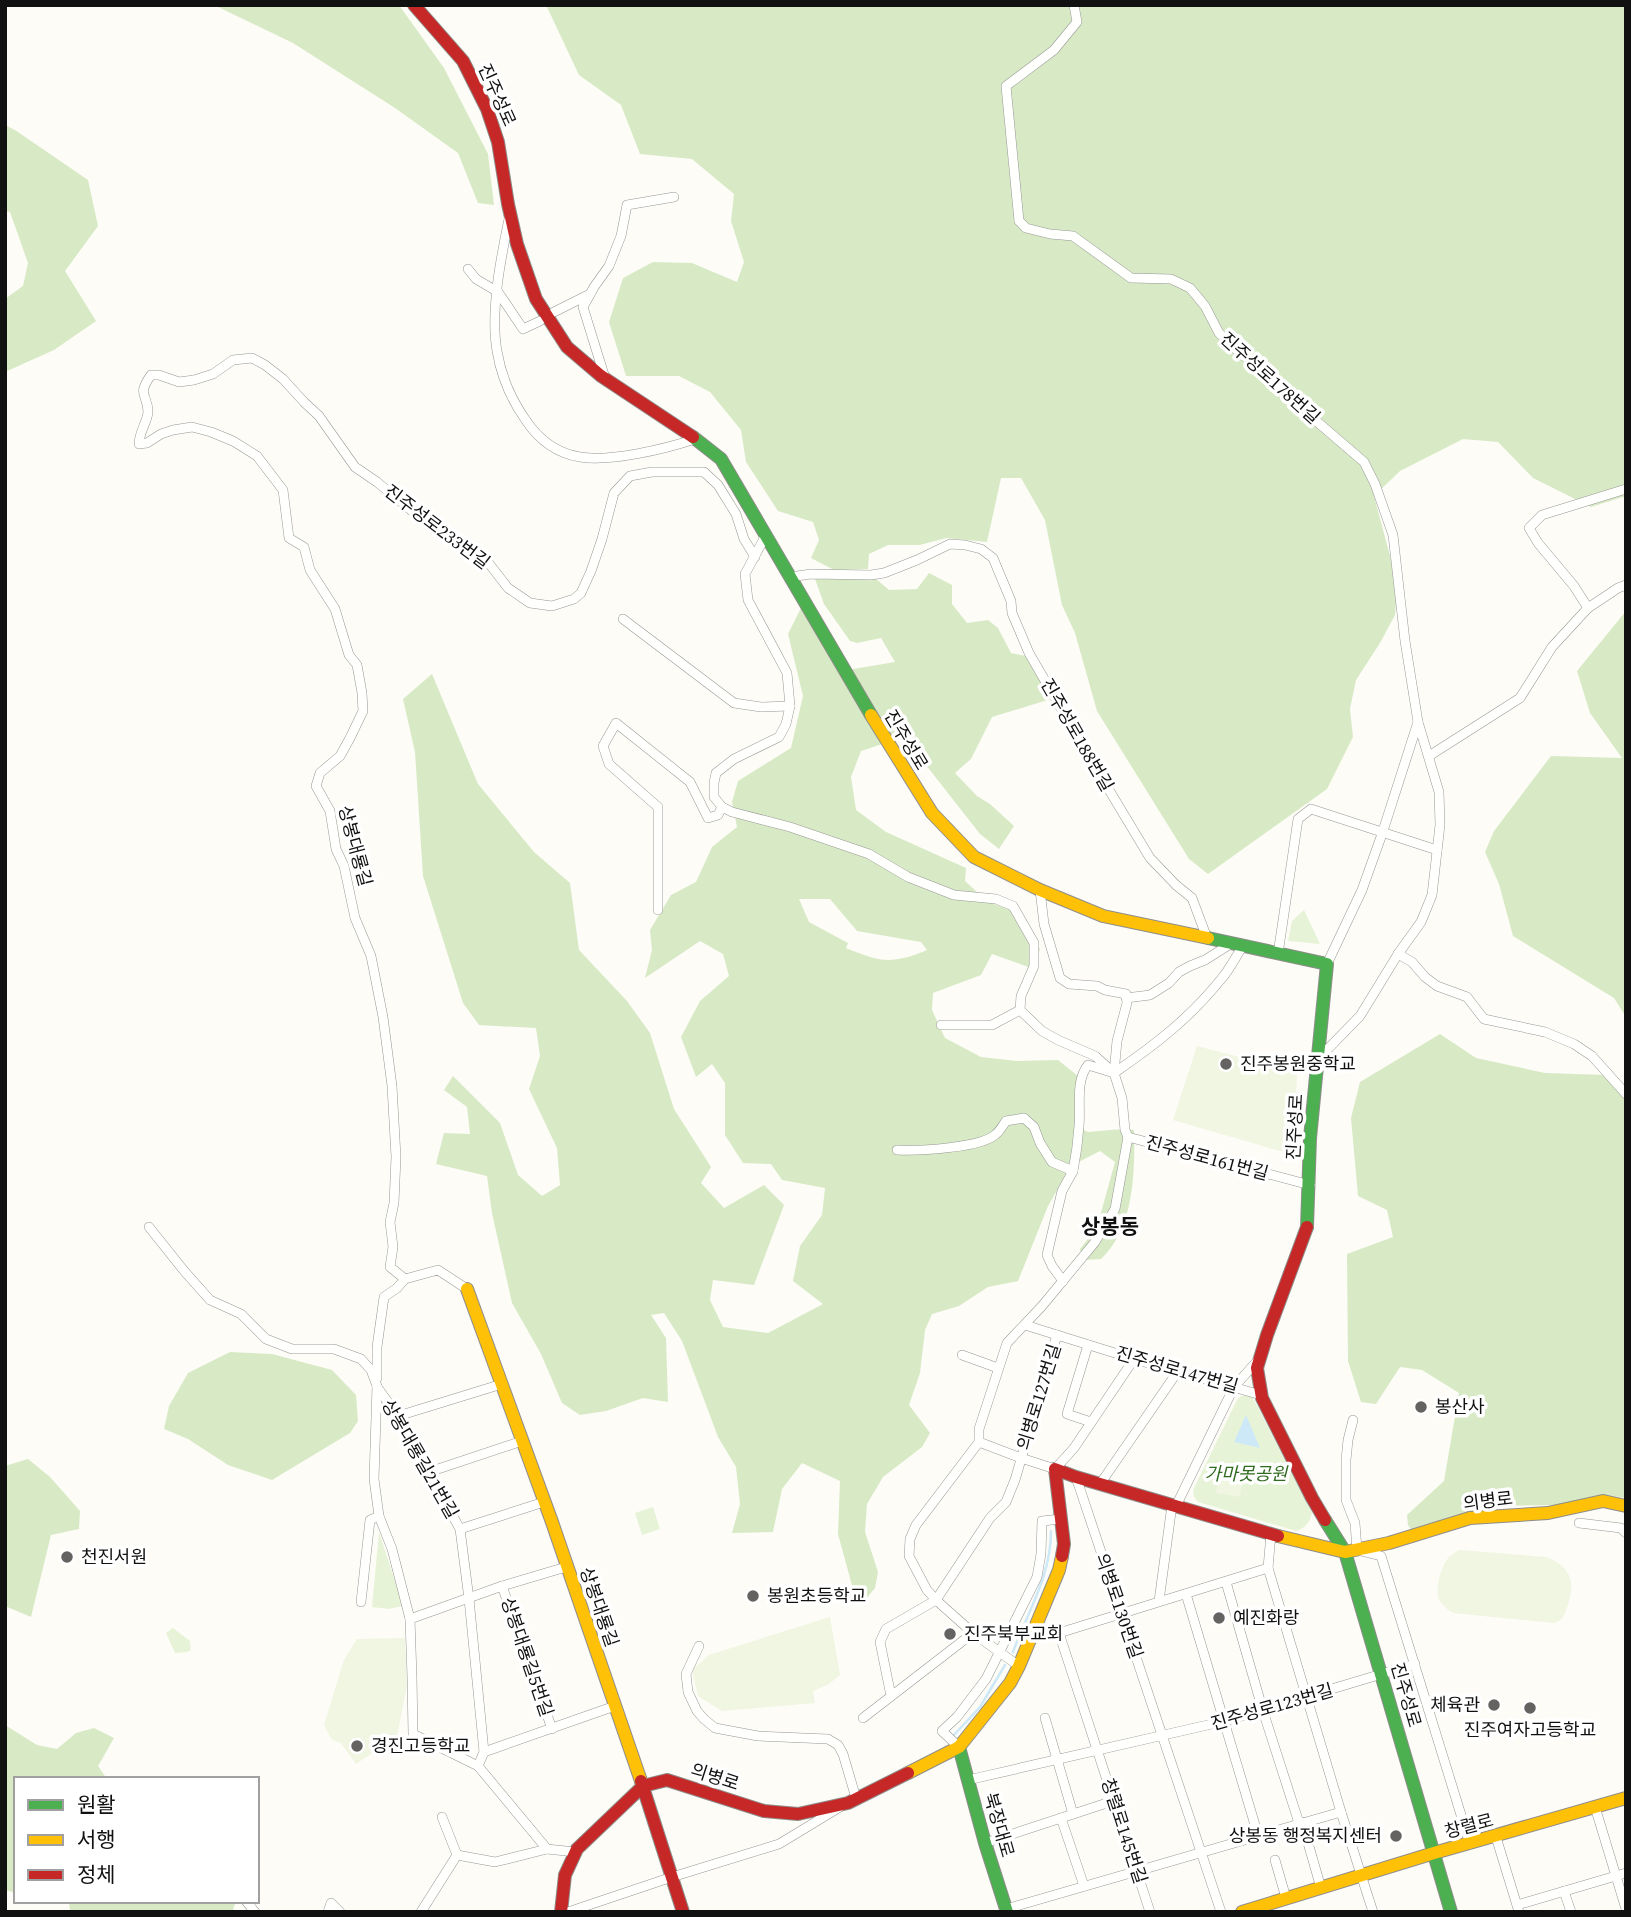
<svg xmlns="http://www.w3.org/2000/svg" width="1631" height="1917" viewBox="0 0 1631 1917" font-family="'Source Serif 4','Noto Sans KR',serif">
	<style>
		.green { fill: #e7f3d7 }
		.forest { fill: #d8eac5; fill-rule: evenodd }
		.pitch { fill: #f0f6e1 }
		.water { fill: #cde8f7 }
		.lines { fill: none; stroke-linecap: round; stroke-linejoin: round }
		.stream { stroke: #cde8f7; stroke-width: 2.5 }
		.street-casing { stroke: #979795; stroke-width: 10 }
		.fast-casing { stroke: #8e8d8b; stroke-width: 14 }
		.slow-casing { stroke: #8e8d8b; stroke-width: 14 }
		.jam-casing { stroke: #8e8d8b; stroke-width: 14 }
		.street { stroke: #fffffe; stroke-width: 9 }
		.fast { stroke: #4caf50; stroke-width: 12 }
		.slow { stroke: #ffc107; stroke-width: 12 }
		.jam { stroke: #c62828; stroke-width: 12 }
		.poi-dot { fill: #646362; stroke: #fff; stroke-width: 2.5 }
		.labels { text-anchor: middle; stroke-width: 7; stroke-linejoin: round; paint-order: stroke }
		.street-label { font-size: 18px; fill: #111; stroke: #fff }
		.poi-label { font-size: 18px; fill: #111; stroke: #fff; text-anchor: start }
		.park-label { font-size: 18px; font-style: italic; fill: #2f6b1f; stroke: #fff }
		.quarter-label { font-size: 21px; font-weight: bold; fill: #111; stroke: #fff }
	</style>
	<rect width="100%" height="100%" fill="#fdfcf7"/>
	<g class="green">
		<polygon points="1304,910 1320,944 1288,941 1292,921"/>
		<path d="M1248,1395L1253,1398L1312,1513C1310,1523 1305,1528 1296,1531L1198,1502L1194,1497L1193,1490L1237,1400L1241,1396Z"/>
		<polygon points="653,1507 660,1529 642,1535 635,1513"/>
		<polygon points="379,1532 403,1606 389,1609 372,1607"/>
		<polygon points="173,1628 190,1641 191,1650 187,1652 175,1653 166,1633"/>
	</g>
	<g class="forest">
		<polygon points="214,5 399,5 444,68 488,154 494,205 478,203 458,153 395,108 293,43"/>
		<polygon points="546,5 1626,5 1626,496 1591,507 1533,478 1498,442 1463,439 1400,471 1374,496 1390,556 1397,591 1395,615 1380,643 1356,680 1350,709 1353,737 1327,789 1208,874 1189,859 1097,711 1075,633 1062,605 1045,520 1021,478 1001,478 987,542 946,538 920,545 888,545 869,554 868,569 834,570 811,558 819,540 813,522 778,511 746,462 741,430 710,392 679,376 626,376 609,322 623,278 653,262 692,263 737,282 744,262 731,221 734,194 692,159 640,154 621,105 579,75"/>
		<polygon points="5,125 15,130 88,180 98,226 65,271 96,321 54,350 5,372 5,299 23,286 28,263 10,212 5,211"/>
		<path d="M929,573L952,585V604L967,623L988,620L998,628L1011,653L1026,656L1051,699L992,717L971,759L955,773L977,796L990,804L1014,826L999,849L980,834L904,737L861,751L851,777L856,810L886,832L966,868L965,881L988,902L1017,912L1040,949L1034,969L992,954L981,975L933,993L932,1010L945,1038L981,1057L1017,1061L1058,1060L1083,1080L1077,1127L1088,1132L1122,1129L1134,1130C1135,1173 1134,1228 1101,1259L1083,1260L1080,1249L1097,1227L1115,1162L1100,1151L1071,1166L1048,1206L1018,1281L988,1287L959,1306L932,1314L925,1330L920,1373L909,1405L930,1433L922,1447L883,1477L867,1504L865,1532L878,1572L875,1588L865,1600H856L838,1534L840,1481L802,1463L782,1489L773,1532L732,1533L740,1504L736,1467L718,1437L682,1341L664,1313L651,1315L666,1338L668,1402L643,1398L606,1411L580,1415L562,1403L541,1354L512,1303L492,1213L487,1176L436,1164L444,1133L470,1134L467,1107L444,1090L453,1076L500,1123L518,1175L542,1196L560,1185L557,1148L529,1089L540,1056L536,1028L479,1025L463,1003L423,876L415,752L403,699L432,674L478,784L534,852L570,883L579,950L627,1001L650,1033L674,1109L711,1167L701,1183L724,1208L764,1185L784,1205L754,1285L713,1280L710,1300L723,1327L768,1333L823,1304L793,1281L800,1246L822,1215L825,1188L782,1180L771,1164L743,1163L725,1135V1083L712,1064L696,1077L681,1037L700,1001L729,976L723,954L700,941L645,978L652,950L650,930L671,895L696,882L712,847L737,827L732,802L738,781L791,748L803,696L788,634L801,608L847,670L895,662L881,638L857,643L850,641L824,604L815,579L836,577L875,578L889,590L917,589ZM799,899H830L857,931L921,942L927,950C891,965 880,962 846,948L848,943L809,922Z"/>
		<polygon points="1626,611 1626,1017 1614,998 1513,936 1499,884 1485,852 1494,831 1551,756 1622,758 1590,713 1577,671"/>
		<polygon points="1440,1034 1476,1058 1545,1073 1606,1075 1626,1085 1626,1498 1608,1495 1562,1505 1487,1506 1451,1521 1418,1540 1408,1525 1407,1515 1444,1481 1459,1393 1422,1370 1400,1367 1376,1404 1361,1402 1348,1361 1347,1254 1393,1237 1387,1210 1358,1196 1351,1118 1360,1082"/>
		<polygon points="230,1352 272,1354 332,1370 356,1395 358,1421 350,1433 272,1480 228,1465 188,1439 164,1429 169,1406 188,1373"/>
		<polygon points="28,1459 50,1477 80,1511 79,1529 51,1535 31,1617 5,1606 5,1466"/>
		<polygon points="5,1725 37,1745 57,1749 76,1733 94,1728 114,1738 98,1766 107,1779 16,1779 16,1893 5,1890"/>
		<polygon points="69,1901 236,1901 233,1909 238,1912 70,1912"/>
	</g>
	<g class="pitch">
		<polygon points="1197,1046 1297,1072 1294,1155 1173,1120"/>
		<polygon points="1220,1473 1243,1477 1240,1497 1216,1493"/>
		<path d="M1459,1550L1547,1557C1578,1570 1575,1592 1562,1619L1555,1623L1453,1613C1448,1610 1443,1606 1440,1601C1434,1591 1440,1571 1446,1561C1449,1556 1454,1553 1459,1550Z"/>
		<polygon points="830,1617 840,1675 829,1684 813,1691 815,1703 722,1711 698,1696 692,1670 709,1655"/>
		<polygon points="405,1638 407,1685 397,1736 356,1764 341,1743 332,1740 324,1725 344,1660 357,1639"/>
	</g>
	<polygon class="water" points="1246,1415 1260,1448 1234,1442"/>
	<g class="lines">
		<g class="stream">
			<path d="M1013,1652C1028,1611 1051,1576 1051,1531"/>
			<polyline points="953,1736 980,1707 1005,1665"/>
		</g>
		<defs>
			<g id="street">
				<polyline points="1074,5 1077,22 1054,50 1006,86 1019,221 1026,228 1050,234 1073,236 1131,278 1171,279 1190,288 1205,306 1219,333 1242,355 1265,368 1278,385 1307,413 1364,462 1375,484 1393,535 1405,641 1418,722 1439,792 1440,825 1432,895 1421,922 1398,954 1360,1016 1317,1060"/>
				<path d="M509,219C501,257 490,312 497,351C501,375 511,399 525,419C538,439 555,453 580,457C611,462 665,449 695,439"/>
				<polyline points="468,269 476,279 498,292 523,329 540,321"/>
				<polyline points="554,312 590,294"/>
				<polyline points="605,378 583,307 594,287 609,266 621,236 627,205 674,197"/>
				<polyline points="766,535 745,574 748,600 787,673 790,706 786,724 779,737 734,759 716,773 714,783 714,797 722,807 732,812 790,827 869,854 908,877 954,895 996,899 1013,906 1034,943 1034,966 1021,996 1020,1010 1042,1031 1058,1040 1095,1056 1114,1073"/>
				<polyline points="790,577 811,574 871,575 884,573 917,560 950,544 965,545 981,549 993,558 1011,601 1012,613 1029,653 1094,765 1150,858 1176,885 1192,898 1207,938"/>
				<polyline points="1588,608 1574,586 1538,543 1529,528 1542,515 1626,489"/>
				<polyline points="623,619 734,703 761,707 790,706"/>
				<polyline points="1429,756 1520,698 1552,647 1588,608 1618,588 1626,585"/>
				<polyline points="1040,890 1044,924 1060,978 1069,984 1097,986 1105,990 1126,994 1127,1003 1117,1041 1114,1073 1122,1098 1125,1130 1128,1137"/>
				<polyline points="658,910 658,807 609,764 603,746 616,723 690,782 708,818 718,815 722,807"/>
				<polyline points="1278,954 1298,819 1311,809 1437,850"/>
				<polyline points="1398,954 1412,962 1425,977 1437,986 1467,997 1484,1019 1545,1032 1574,1044 1592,1056 1626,1094"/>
				<polyline points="1327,964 1362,890 1382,834 1418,722"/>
				<polyline points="1126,998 1150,995 1169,983 1179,972 1190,966 1205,960 1232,943"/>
				<polyline points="941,1025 992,1025 1020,1010"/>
				<polyline points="1128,1137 1115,1209 1095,1242 1042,1306 1007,1343 979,1429 979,1442 1021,1458 1055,1469 1074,1448 1134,1359"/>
				<polyline points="1128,1137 1310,1185"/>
				<path d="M897,1150C918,1151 982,1148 996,1134C1000,1131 1003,1125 1006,1121L1024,1118L1034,1127L1040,1143L1052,1162L1073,1171C1076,1156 1078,1141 1079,1126C1081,1107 1075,1081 1088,1065L1114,1073C1155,1045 1190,1018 1222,978C1230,969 1236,956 1243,946"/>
				<polyline points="149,1227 185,1272 210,1300 241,1314 266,1339 292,1349 334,1349 361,1359 371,1370 377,1386 374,1479 379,1516 392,1549 410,1619 412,1677 413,1734 478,1766 547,1849 575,1852"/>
				<polyline points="1063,1281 1052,1266 1047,1255 1062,1191 1073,1171"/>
				<path d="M467,1289L438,1270L405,1279L390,1267L393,1247L390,1222L394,1203L396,1157L392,1086L383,1017L371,956L355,918L344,866L336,849L330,811L316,786L320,773L340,756L350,738L363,711L362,693L357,665L349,655L335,609L310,570L304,547L289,538L283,490L257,456L233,441L211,432L192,427L173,430L161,434L147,443L139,444C139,432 147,423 148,412C148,394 136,396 151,375H159L179,382L194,380L213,374L233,360L252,358L265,365L283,379L304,402L319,416L355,467L377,482L441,535L487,561L508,588L530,603L552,606L574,599L581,593L591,571L602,539L614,493L630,476L652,472H704L718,485L736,514L744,539L755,557"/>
				<polyline points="1025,1325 1134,1359 1261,1395 1262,1398"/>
				<polyline points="1088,1345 1067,1414 1091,1422"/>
				<polyline points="962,1355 998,1368"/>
				<polyline points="377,1378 377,1347 384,1297 397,1288 405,1279"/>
				<polyline points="377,1387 398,1416 460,1529 469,1599 484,1752 478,1766"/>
				<polyline points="398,1416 502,1384"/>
				<polyline points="1353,1420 1348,1440 1346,1460 1346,1500 1355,1523 1357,1550 1381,1556 1470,1844"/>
				<polyline points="979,1442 916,1525 910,1539 909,1556 927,1590 936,1600 973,1633 1019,1666"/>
				<polyline points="429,1472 522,1441"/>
				<polyline points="1076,1477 1221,1912"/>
				<polyline points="1100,1484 1178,1371"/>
				<polyline points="1176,1506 1234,1387 1259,1359"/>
				<polyline points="1579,1523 1621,1528 1626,1533"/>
				<polyline points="460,1529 544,1502"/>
				<polyline points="1271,1534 1268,1568 1341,1812 1373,1912"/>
				<polyline points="1226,1582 1263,1711 1299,1823"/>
				<polyline points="502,1586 552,1729"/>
				<polyline points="1186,1594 1258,1835"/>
				<polyline points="1159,1601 1172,1505"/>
				<polyline points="361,1602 370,1520 379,1516"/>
				<polyline points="410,1619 502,1586 566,1567"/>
				<polyline points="1033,1631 1059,1633 1150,1912"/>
				<polyline points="1059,1633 1268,1568"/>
				<polyline points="699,1646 686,1674 688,1692 697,1711 704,1719 715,1728 758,1736 828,1739 838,1745 843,1754 856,1798"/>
				<polyline points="891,1696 880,1642 886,1629 936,1600 990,1518 1006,1502 1015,1480 1057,1335"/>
				<polyline points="863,1718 973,1633"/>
				<polyline points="1045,1718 1073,1814"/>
				<polyline points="959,1747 942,1731 957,1717 986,1679 1037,1577 1041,1554 1042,1521 1061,1519"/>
				<polyline points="484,1752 615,1706"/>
				<polyline points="968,1780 1225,1721 1415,1664"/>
				<polyline points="1595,1807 1626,1909"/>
				<polyline points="442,1817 457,1855 495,1862 547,1849"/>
				<polyline points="1061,1818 1084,1886"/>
				<polyline points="1302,1822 1321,1888"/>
				<polyline points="1496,1837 1519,1912"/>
				<polyline points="985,1843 1113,1801"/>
				<polyline points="1275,1860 1286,1898"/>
				<polyline points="1564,1891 1571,1912"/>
				<polyline points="246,1901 255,1912"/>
				<polyline points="1517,1905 1626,1873"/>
				<polyline points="1006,1909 1341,1812"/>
				<polyline points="328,1912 331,1903 340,1912"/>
				<polyline points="421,1912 457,1855"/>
				<polyline points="568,1912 672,1877 779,1844 840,1807"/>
			</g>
			<g id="fast">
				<polyline points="693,437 721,459 871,715"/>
				<polyline points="1208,938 1327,964 1310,1138 1307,1227"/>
				<polyline points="1325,1520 1345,1552 1451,1912"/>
				<polyline points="959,1747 985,1843 1007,1912"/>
			</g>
			<g id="slow">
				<polyline points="871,715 932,813 974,857 1040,890 1103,916 1208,938"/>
				<polyline points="467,1289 552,1522 641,1781"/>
				<polyline points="1278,1536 1345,1552 1389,1543 1470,1518 1548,1513 1603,1501 1626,1506"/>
				<polyline points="908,1773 959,1747 1010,1683 1019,1666 1059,1570 1062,1556"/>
				<polyline points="1242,1912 1434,1853 1626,1798"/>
			</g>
			<g id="jam">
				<polyline points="414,5 463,61 487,109 498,142 508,204 517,244 536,299 567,347 601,376 693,437"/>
				<polyline points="1307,1227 1267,1335 1257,1368 1262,1398 1312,1498 1325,1520"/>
				<polyline points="1062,1556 1064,1544 1055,1469 1076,1477 1278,1536"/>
				<polyline points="641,1781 683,1912"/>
				<polyline points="561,1912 565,1875 577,1849 643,1786 667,1780 764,1811 798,1814 848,1803 908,1773"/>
			</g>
		</defs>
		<use href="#street" class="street-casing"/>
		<use href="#fast" class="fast-casing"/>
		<use href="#slow" class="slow-casing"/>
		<use href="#jam" class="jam-casing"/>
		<use href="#street" class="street"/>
		<use href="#fast" class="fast"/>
		<use href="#slow" class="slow"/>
		<use href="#jam" class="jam"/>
	</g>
	<g class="poi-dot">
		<circle cx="1226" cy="1064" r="7"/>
		<circle cx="1421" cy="1407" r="7"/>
		<circle cx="67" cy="1557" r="7"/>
		<circle cx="753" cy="1596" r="7"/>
		<circle cx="1219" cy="1618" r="7"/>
		<circle cx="950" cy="1634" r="7"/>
		<circle cx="1494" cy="1705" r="7"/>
		<circle cx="1530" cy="1708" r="7"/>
		<circle cx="357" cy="1746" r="7"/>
		<circle cx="1396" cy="1836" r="7"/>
	</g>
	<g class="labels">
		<g class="street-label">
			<text transform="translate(497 95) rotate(66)" y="6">진주성로</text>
			<text transform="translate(1270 378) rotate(42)" y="6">진주성로178번길</text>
			<text transform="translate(437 527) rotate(37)" y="6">진주성로233번길</text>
			<text transform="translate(1077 735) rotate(60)" y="6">진주성로188번길</text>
			<text transform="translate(906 740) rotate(59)" y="6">진주성로</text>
			<text transform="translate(355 846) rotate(75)" y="6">상봉대룡길</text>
			<text transform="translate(1295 1127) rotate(-87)" y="6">진주성로</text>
			<text transform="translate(1207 1158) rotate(15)" y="6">진주성로161번길</text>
			<text transform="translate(1177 1370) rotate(16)" y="6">진주성로147번길</text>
			<text transform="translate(1039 1397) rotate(-73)" y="6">의병로127번길</text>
			<text transform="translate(420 1459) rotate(60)" y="6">상봉대룡길21번길</text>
			<text transform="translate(1488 1501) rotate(-7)" y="6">의병로</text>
			<text transform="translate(1119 1606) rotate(71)" y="6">의병로130번길</text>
			<text transform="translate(599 1607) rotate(71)" y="6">상봉대룡길</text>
			<text transform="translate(527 1657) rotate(71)" y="6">상봉대룡길5번길</text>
			<text transform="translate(1406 1695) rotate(74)" y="6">진주성로</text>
			<text transform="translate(1272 1707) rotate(-16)" y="6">진주성로123번길</text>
			<text transform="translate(715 1777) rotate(18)" y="6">의병로</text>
			<text transform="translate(999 1825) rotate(74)" y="6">북장대로</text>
			<text transform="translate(1469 1826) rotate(-15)" y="6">창렬로</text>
			<text transform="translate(1124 1831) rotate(72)" y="6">창렬로145번길</text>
		</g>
		<g class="poi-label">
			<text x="1240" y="1070">진주봉원중학교</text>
			<text x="1435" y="1413">봉산사</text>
			<text x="81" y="1563">천진서원</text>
			<text x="767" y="1602">봉원초등학교</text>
			<text x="1233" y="1624">예진화랑</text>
			<text x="964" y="1640">진주북부교회</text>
			<text x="1480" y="1711" text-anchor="end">체육관</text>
			<text x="1530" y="1736" text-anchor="middle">진주여자고등학교</text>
			<text x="371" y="1752">경진고등학교</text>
			<text x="1382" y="1842" text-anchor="end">상봉동 행정복지센터</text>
		</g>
		<g class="park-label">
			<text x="1246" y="1480">가마못공원</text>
		</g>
		<g class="quarter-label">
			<text x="1110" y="1234">상봉동</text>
		</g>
	</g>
	<rect width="1631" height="1917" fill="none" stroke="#111111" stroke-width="14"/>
	<rect x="14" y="1777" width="245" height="126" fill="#ffffff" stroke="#a0a0a0" stroke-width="2"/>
	<rect x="28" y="1800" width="35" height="10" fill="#4caf50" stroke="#a0a0a0" stroke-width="2"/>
	<text x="77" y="1812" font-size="21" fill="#111111">원활</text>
	<rect x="28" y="1835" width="35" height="10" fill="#ffc107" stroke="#a0a0a0" stroke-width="2"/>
	<text x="77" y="1847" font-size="21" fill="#111111">서행</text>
	<rect x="28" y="1870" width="35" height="10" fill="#c62828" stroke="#a0a0a0" stroke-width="2"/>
	<text x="77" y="1882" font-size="21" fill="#111111">정체</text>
</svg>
